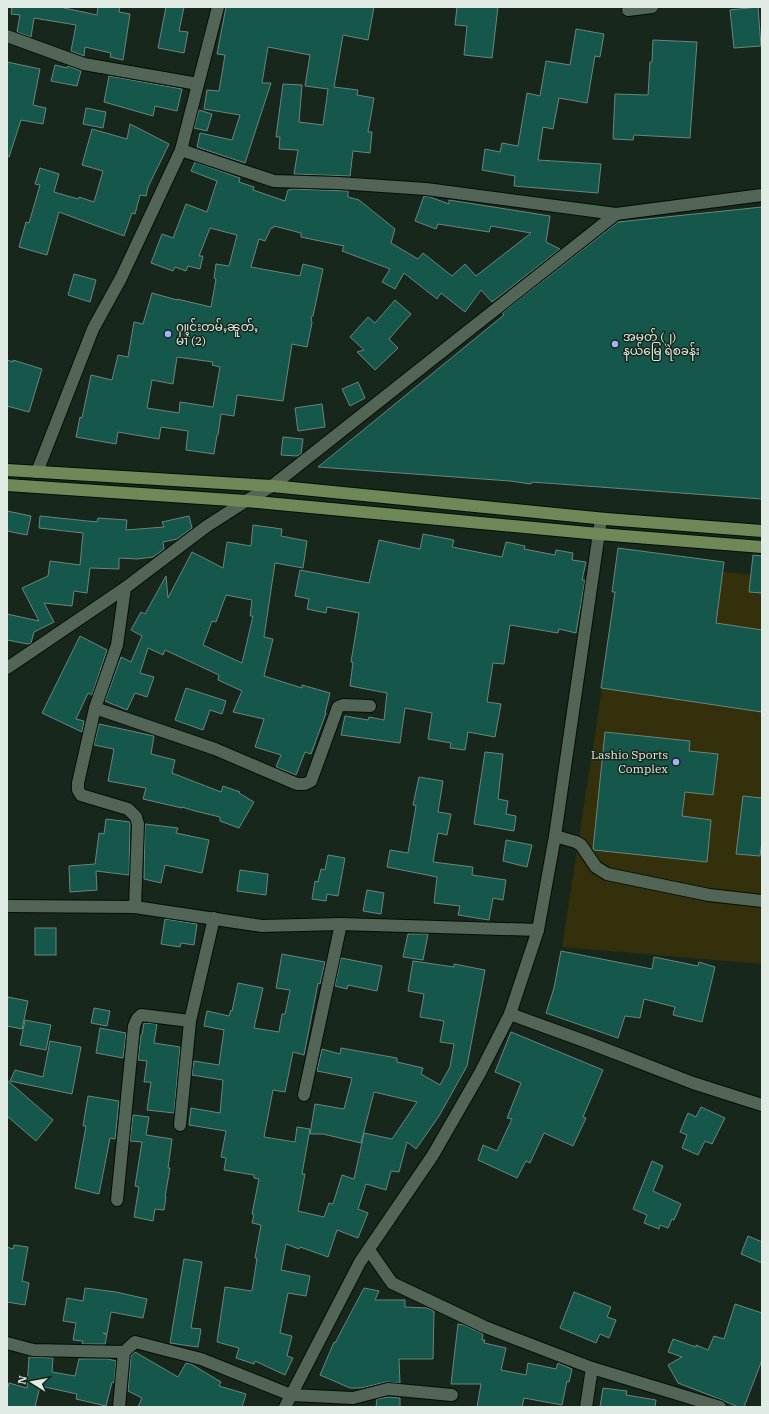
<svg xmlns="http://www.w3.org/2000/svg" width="769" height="1414" viewBox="0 0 769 1414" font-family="'IBM Plex Serif','Noto Sans Myanmar',serif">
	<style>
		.pitch { fill: #34300b }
		.building { fill: #15574b; stroke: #6b857e; fill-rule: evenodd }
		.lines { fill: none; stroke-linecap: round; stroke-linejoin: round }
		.street-casing { stroke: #030f06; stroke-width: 14 }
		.secondary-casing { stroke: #030f06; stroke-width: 14 }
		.primary-casing { stroke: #030f06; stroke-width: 14 }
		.street { stroke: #536557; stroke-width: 12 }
		.secondary { stroke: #536557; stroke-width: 12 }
		.primary { stroke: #6f8857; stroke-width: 12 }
		.poi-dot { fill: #a4b1fc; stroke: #17271b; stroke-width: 1.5 }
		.labels { text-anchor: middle; stroke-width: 3; stroke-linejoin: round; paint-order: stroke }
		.poi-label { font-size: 12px; fill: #e0ebe3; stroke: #17271b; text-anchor: start }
	</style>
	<rect width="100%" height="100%" fill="#17271b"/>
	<polygon class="pitch" points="622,560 762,576 762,964 562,947"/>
	<g class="building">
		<polygon points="12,7 64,7 64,8 97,15 98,7 120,7 119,12 130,14 123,60 110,57 111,53 85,47 84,56 71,51 76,25 34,18 31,37 17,32 20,15 11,14"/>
		<polygon points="166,7 184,7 179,31 188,32 184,53 158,48"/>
		<polygon points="226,7 374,7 368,40 343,35 334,87 358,90 357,95 374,98 368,132 372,132 370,153 353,151 350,176 294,174 298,150 279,149 280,137 276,137 283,84 302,85 299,122 323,125 328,89 305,86 310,55 268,47 262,83 271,83 245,163 197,147 200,133 232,140 240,115 204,109 207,90 219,91 225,55 217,54"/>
		<polygon points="457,7 498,7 492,58 464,55 467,26 455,25"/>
		<polygon points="758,7 761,46 734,48 730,10"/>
		<polygon points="576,29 604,34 600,57 595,56 587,103 559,98 553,129 543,127 538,160 601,164 598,193 514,186 515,176 482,170 485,149 500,152 502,143 518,146 527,93 540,96 546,61 570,65"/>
		<polygon points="653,40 697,42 690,138 634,135 633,140 613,139 615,94 648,95 650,62 652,62"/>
		<polygon points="7,62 40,69 33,105 46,108 43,124 21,120 9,157 7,156"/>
		<polygon points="55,65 67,68 68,66 81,71 77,86 51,81"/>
		<polygon points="109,76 182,89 177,111 155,106 153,116 104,102"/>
		<polygon points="86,108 106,112 103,128 83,124"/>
		<polygon points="199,110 212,114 207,131 194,128"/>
		<polygon points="130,124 169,144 148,187 146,196 140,195 135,214 132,213 124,236 59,212 47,255 19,247 26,222 29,223 40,185 35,184 40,168 59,174 54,192 78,199 79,197 94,202 103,171 82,165 92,129 127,139"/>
		<path d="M195,162L240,178L239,182L254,187L253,190L285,201L288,190H291V189L348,191V197L359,200L395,229L391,243L418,259L423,253L452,276L465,264L476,276L531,233L491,226L489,232L438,224L436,229L415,221L424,196L430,197L449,204V200L550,216L546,242L560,249L492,302L481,290L465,312L441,293L437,299L404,273L395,289L382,282L390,269L342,251L344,246L301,237V233L274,226L273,228H271L265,241L259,239L251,267L300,276L303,264L323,269L313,316L311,317L312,323L307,347L292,344L283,401L237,395L234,416L221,414L218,435H217L214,454L186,450L188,431L161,427L159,439L118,432L116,444L76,437L80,417L82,418L91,375L112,380L118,355L128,357L134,322L143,324L152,293L177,300V299L211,307L216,279L214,278L216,264L229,266L237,235L210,228L199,256H203L200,269L188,266L186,271L175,267L173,271L151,263L162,234L173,238L186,204L207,212L217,181L191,171ZM177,357L213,362L212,365L220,367L213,407L180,402L179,413L147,408L152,380L173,384Z"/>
		<polygon points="762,207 762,499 532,482 531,484 510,481 318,467 504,315 502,313 618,222"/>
		<polygon points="74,274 96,280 90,302 68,295"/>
		<polygon points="395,300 411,314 389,339 398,348 375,370 357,352 364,350 350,337 368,317 375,323"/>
		<polygon points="7,360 13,362 13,360 42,369 29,412 7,406"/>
		<polygon points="358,382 365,398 350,406 342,389"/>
		<polygon points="322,404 325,427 298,431 295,408"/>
		<polygon points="283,437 303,439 301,454 297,456 281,455"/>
		<polygon points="7,511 31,516 27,535 7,531"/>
		<polygon points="40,516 97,522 98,518 127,520 126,530 164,527 162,522 189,516 192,528 177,539 163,542 164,549 153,557 137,559 119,558 119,569 90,568 87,593 74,591 72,606 44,603 54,622 34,632 31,643 28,644 7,640 7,614 39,621 22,588 48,576 50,561 80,565 83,533 39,528"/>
		<path d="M253,525L282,529L281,536L307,541L303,568L275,563L264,637L273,639L264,676L302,688V685L330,693L325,713H326L311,754L305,752L296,775L276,767L281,755L255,747L264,719L233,712L242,691L218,680L219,675L165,650L163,655L148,648L140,673L154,677L147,697L135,693L127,710L105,701L121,657L131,662L142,636L131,630L141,612L145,614L166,576L168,598L192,552L223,568L227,542L251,546ZM226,595L252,600L250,616H253L242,663L203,645L212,621L216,622Z"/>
		<polygon points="423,534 454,540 452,547 502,557 506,542 525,546 524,549 555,555 556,550 573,553 572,560 586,562 582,580 585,580 576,633 559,629 558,633 510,625 504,664 493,663 487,702 501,704 495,737 468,732 465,750 450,748 451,743 428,739 432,713 405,708 400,743 341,735 345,716 368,720 369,717 384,720 387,693 350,686 353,662 351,662 359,613 327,607 326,613 307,609 309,599 295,596 300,570 369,583 379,540 420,549"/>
		<polygon points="618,548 724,562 716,623 762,630 762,712 601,688 615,592 612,592"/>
		<polygon points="753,555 762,556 762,593 749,592"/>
		<polygon points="80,636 107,650 92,695 88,693 76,719 84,721 82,732 42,713"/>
		<polygon points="186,688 226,701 222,714 210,710 203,730 175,720"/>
		<polygon points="99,724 154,736 151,754 175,760 172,773 221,792 223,786 240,792 239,793 254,802 239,828 220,821 220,817 195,811 182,807 182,808 143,799 146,788 108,781 114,749 94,745"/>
		<polygon points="605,732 690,741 689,751 718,754 713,795 685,792 682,816 711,820 707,862 594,850 593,849"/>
		<polygon points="485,752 503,754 498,799 508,801 506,814 516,816 514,831 474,824"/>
		<polygon points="419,777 443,781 438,812 451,814 447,835 438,833 433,862 473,867 472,875 506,880 503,900 493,898 489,920 458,915 460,906 434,903 437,877 387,867 390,850 408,853 416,806 413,805"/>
		<polygon points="743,796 762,798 762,841 760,856 736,854"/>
		<polygon points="106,819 130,822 129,875 96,871 97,890 70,892 69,866 95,864 99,833 104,834"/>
		<polygon points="145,824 178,828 176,833 209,840 202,873 165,865 161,883 144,879"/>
		<polygon points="506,840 532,845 527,867 503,861"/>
		<polygon points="328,855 345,858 338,896 327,894 326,901 312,899 315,881 318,882 321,869 325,870"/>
		<polygon points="240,870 268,874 266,895 237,891"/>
		<polygon points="367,890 384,893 381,914 363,911"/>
		<polygon points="165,919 197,924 194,945 181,943 180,947 161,944"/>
		<rect x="35" y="928" width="21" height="27"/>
		<polygon points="408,934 428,934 423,960 403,957"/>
		<polygon points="561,951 652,969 654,957 698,966 699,962 715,967 702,1022 673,1015 675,1007 644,999 640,1018 625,1016 618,1038 546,1013 554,988"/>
		<polygon points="282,954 325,962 320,984 318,983 304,1055 293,1052 285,1092 273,1090 264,1137 295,1142 297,1127 310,1129 302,1174 305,1174 298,1211 324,1217 329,1203 333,1204 342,1175 354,1179 364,1133 392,1139 417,1102 374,1092 361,1143 323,1134 310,1134 315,1104 344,1109 352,1078 317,1071 322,1049 340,1054 341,1048 397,1058 397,1062 423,1068 421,1074 440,1085 450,1067 454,1044 440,1042 444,1021 420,1017 424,994 408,991 413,961 454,967 454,964 485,970 467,1066 439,1116 416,1149 407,1142 399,1172 391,1171 386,1190 366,1184 358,1209 368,1213 358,1238 337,1230 328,1257 300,1247 299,1249 286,1244 281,1270 310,1276 306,1296 288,1293 280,1333 292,1336 287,1356 293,1358 285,1375 255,1361 254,1364 236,1358 239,1348 217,1342 225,1287 252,1291 257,1258 255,1258 261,1225 252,1223 254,1215 252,1214 259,1179 254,1178 254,1175 224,1170 226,1158 221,1157 226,1131 189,1125 191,1108 220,1113 223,1080 192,1075 194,1061 219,1065 224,1030 204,1026 207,1011 229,1016 231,1010 232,1011 238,983 263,988 254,1028 279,1032 282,1014 285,1014 290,990 276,988"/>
		<polygon points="341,958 382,966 377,991 348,985 347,989 335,986"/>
		<polygon points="8,997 28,1001 22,1029 7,1026 7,1004"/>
		<polygon points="94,1008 110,1011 107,1026 91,1023"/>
		<polygon points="25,1020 51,1025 46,1050 20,1045"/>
		<polygon points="144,1023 157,1024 154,1043 180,1047 174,1113 147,1110 151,1082 144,1082 147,1061 138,1060 141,1035 142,1035"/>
		<polygon points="100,1028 126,1033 123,1058 96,1053"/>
		<polygon points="511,1032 603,1070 583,1117 586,1118 573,1146 544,1133 530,1163 526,1161 517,1178 478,1160 483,1145 497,1151 512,1119 507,1118 521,1083 495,1072"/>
		<polygon points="50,1041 81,1047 72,1094 10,1081 15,1070 43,1077"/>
		<polygon points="7,1080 53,1120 36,1141 7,1116"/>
		<polygon points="88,1096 119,1101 115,1139 110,1138 99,1194 75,1188 86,1126 83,1126"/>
		<polygon points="701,1107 725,1118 712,1144 705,1141 698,1155 682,1148 687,1135 680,1132 688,1113 696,1117"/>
		<polygon points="133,1115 149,1117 146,1135 172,1139 168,1168 170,1168 165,1197 166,1197 164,1210 155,1209 153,1221 134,1217 139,1187 135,1186 142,1142 130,1141"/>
		<polygon points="652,1161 663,1166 653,1191 681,1204 674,1220 672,1219 668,1228 660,1225 659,1229 644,1223 647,1215 633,1209"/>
		<polygon points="748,1236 762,1242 762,1263 741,1254"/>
		<polygon points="14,1245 28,1247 22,1281 29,1283 25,1305 7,1302 7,1247 13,1249"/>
		<polygon points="184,1259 202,1262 191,1328 201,1329 198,1347 170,1343"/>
		<polygon points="85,1288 116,1292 147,1299 143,1318 111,1312 107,1334 103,1333 107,1335 105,1344 82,1344 83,1341 73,1340 76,1323 63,1321 67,1298 83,1301"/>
		<polygon points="364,1288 379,1291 375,1300 405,1300 405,1307 427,1308 434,1311 433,1359 399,1359 400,1383 386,1382 361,1388 350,1388 320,1375 334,1342 335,1343"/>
		<polygon points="574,1292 611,1307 607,1317 616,1320 609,1338 600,1334 596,1343 560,1328"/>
		<polygon points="735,1304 762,1313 762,1360 744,1407 738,1407 722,1400 678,1383 668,1365 682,1357 668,1352 673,1339 696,1347 696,1345 708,1350 714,1336 724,1339"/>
		<polygon points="458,1324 464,1325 483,1334 482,1340 485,1340 484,1343 506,1348 501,1370 526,1375 528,1363 556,1369 558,1363 572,1369 569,1382 567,1381 562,1405 524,1398 522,1407 477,1407 481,1384 451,1384"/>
		<polygon points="135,1352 178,1377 186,1363 191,1364 221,1382 219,1386 246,1394 242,1407 138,1407 142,1398 128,1391 131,1356"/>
		<polygon points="29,1357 53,1358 52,1372 75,1376 79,1359 108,1359 116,1361 114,1383 112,1382 106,1406 76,1399 77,1394 40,1386 35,1407 7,1407 7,1391 9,1383 27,1388"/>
		<polygon points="603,1388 627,1391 626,1395 656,1400 655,1407 600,1407"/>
		<polygon points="389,1397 400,1398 400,1407 376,1407 377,1399"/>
	</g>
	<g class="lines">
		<defs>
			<g id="street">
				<polyline points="628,10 652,7"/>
				<polyline points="7,36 84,64 198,84"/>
				<polyline points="181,150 274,181 338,183 426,189 616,214 762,195"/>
				<polyline points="37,472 93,329 121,278 181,150 218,7"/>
				<polyline points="125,588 117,645 95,708 78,783 78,790 81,795 128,809 136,817 138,824 135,907"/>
				<polyline points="7,668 125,588 207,526 246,501 272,486 616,214"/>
				<polyline points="95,708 215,749 297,784 305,784 311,781 338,707 343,705 370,706"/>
				<polyline points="555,836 576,842 581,845 596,867 607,874 709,895 762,901"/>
				<polyline points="7,906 135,907 262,926 341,924 538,930"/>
				<polyline points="510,1014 587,1042 693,1083 762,1105"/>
				<polyline points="304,1095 341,924"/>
				<polyline points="180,1125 190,1021"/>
				<polyline points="117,1200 134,1026 137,1019 141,1015 190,1021 214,918"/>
				<polyline points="369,1250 392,1283 485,1327 592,1368 720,1407"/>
				<polyline points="7,1343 33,1350 124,1352 135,1342 201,1359 291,1395 353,1398 388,1389 452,1395"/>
				<polyline points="119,1407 124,1352"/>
				<polyline points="586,1407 592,1368"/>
			</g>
			<polyline id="secondary" points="285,1407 360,1262 433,1155 480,1073 510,1014 538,930 555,836 601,519"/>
			<g id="primary">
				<polyline points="7,470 272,486 606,519 762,531"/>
				<polyline points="7,485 246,501 599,534 762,547"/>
			</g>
		</defs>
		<use href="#street" class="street-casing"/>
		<use href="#secondary" class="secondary-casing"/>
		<use href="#primary" class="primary-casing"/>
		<use href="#street" class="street"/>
		<use href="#secondary" class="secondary"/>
		<use href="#primary" class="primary"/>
	</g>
	<g class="poi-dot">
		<circle cx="168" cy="334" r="4"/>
		<circle cx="615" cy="344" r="4"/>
		<circle cx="676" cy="762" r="4"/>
	</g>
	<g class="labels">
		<g class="poi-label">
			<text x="176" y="331">ႁူင်းတမ်ႇၼူတ်ႇ<tspan x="176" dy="14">မၢႆ (2)</tspan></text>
			<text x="623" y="341">အမှတ် (၂)<tspan x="623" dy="14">နယ်မြေ ရဲစခန်း</tspan></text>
			<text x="668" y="759" text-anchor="end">Lashio Sports<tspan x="668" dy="14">Complex</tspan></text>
		</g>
	</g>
	<rect width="769" height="1414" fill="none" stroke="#e0ebe3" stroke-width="16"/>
	<g transform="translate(32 1382) rotate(281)" stroke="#17271b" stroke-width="3" paint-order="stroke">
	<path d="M0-3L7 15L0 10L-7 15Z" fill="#e0ebe3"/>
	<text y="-6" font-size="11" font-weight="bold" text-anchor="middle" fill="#e0ebe3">N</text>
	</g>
</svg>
